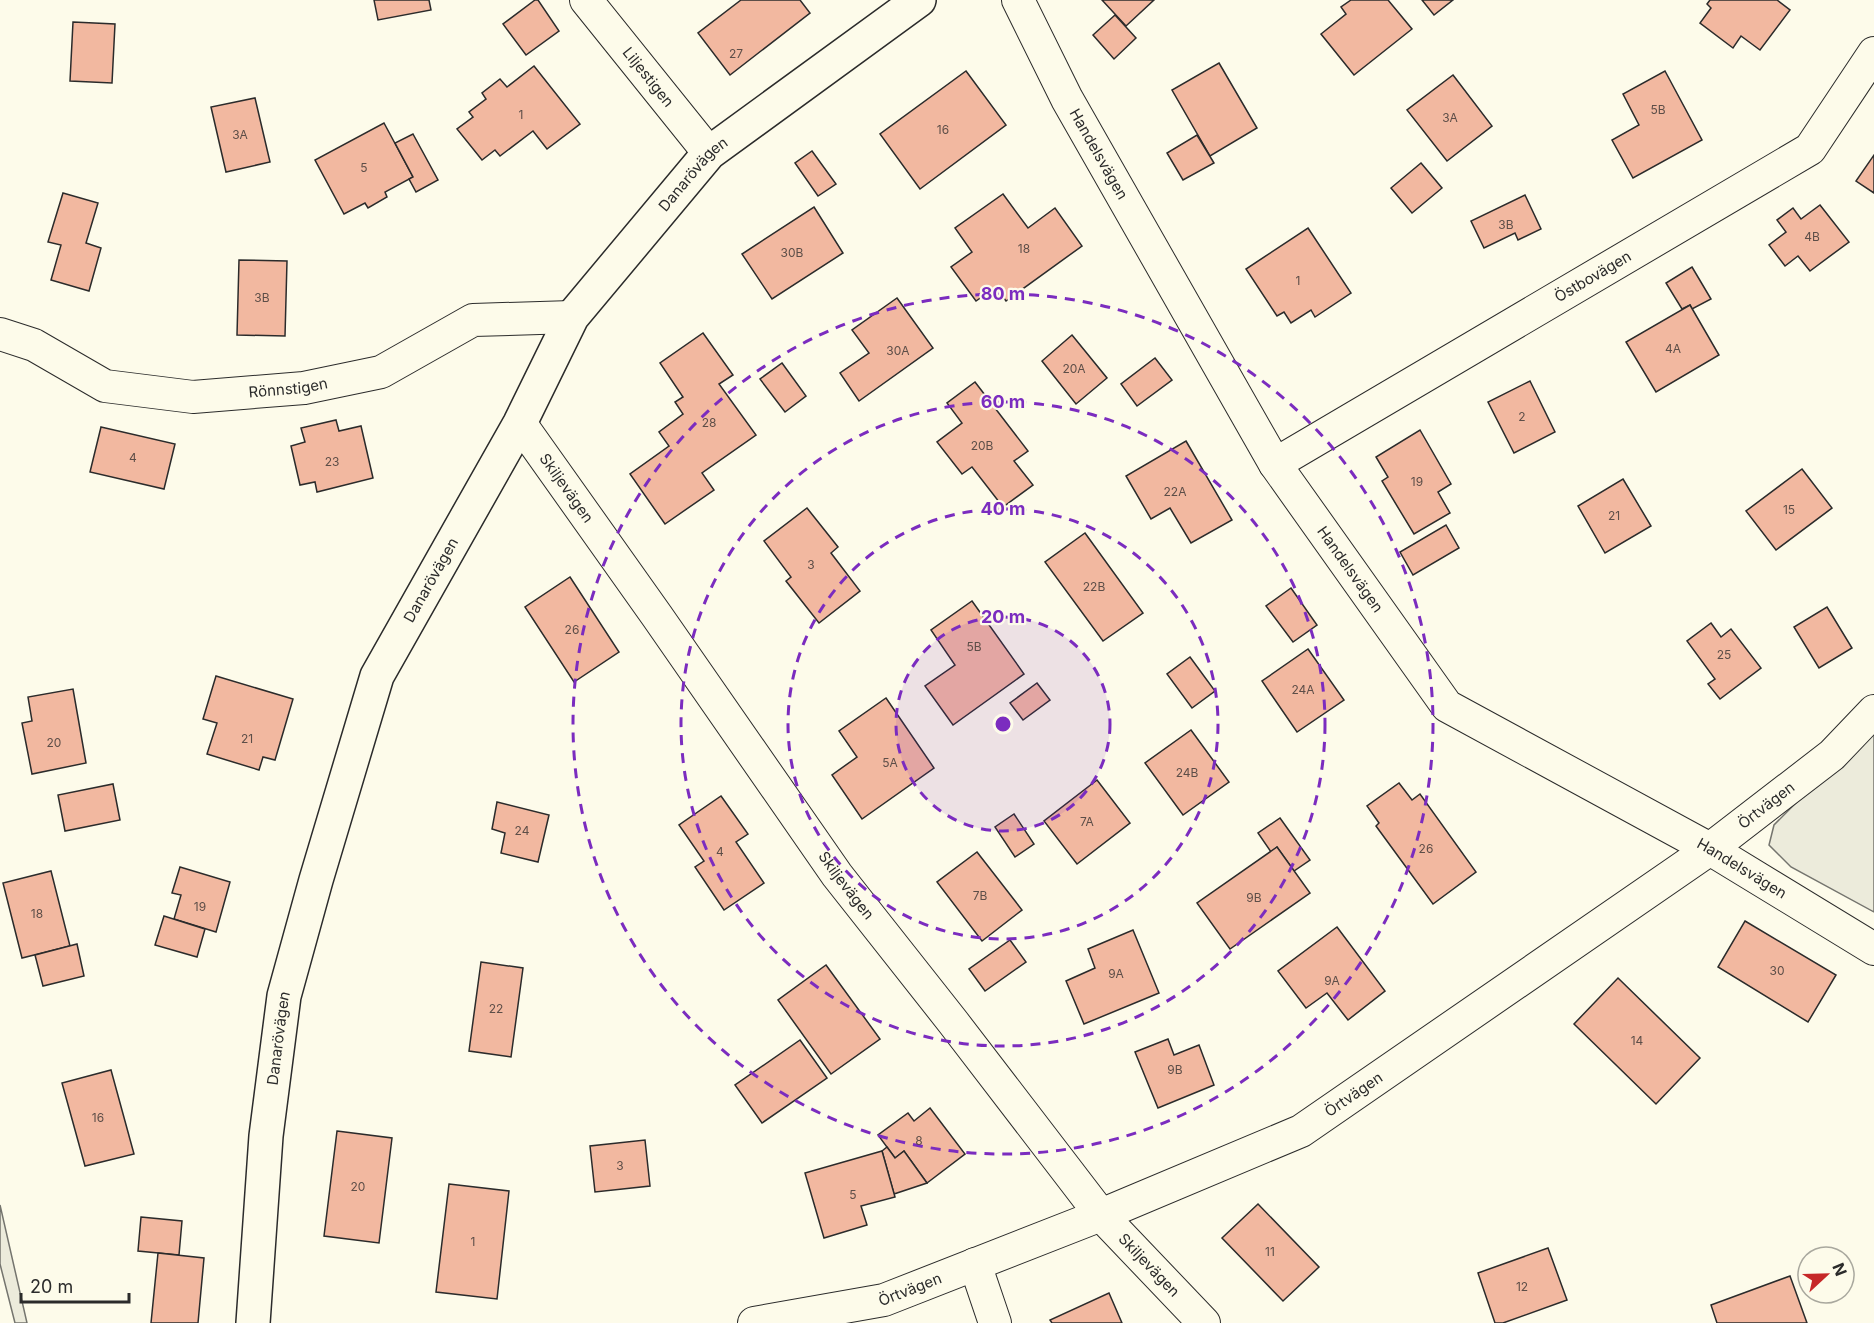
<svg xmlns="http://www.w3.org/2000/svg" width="1874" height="1323" viewBox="0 0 1874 1323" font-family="Inter,sans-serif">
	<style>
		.green { fill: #ecebdb; stroke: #74746e; stroke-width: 1.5 }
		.building { fill: #f2b8a0; stroke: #2b2b2b; stroke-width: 1.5 }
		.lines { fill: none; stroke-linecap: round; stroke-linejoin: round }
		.street-casing { stroke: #2b2b2b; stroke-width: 34 }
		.secondary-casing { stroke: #2b2b2b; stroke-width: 36 }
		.street { stroke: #fdfbea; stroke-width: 32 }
		.secondary { stroke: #fdfbea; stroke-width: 33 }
		.ring { fill: none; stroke: #7b2cbf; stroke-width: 3; stroke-dasharray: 10 8 }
		.labels { text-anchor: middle; stroke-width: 4.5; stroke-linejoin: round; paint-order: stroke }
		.number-label { font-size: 12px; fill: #5d4e48 }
		.street-label { font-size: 15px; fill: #2b2b2b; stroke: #fdfbea }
		.centre { fill: #7b2cbf; stroke: #fdfbea; stroke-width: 3 }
		.ring-label { font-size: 18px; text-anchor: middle; font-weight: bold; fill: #7b2cbf; stroke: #fdfbea; stroke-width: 4.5; stroke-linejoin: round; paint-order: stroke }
	</style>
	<rect width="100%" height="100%" fill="#fdfbea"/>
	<g class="green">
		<polygon points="1874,724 1874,912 1791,867 1769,845 1774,825"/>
		<polygon points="0,1205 27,1323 15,1323 0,1264"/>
	</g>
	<g class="building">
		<polygon points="374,0 429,0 431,10 378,20"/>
		<polygon points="535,0 538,0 559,31 526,55 503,24"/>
		<polygon points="741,0 800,0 810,13 730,75 698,33"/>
		<polygon points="1102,0 1154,0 1126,26"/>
		<polygon points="1351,0 1388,0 1412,29 1354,75 1321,34 1346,14 1341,7"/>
		<polygon points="1422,0 1453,0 1434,15"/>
		<polygon points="1710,0 1777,0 1790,10 1760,50 1741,36 1733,48 1700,23 1711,8 1707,4"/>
		<polygon points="1115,15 1136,38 1114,59 1093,35"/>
		<polygon points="73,22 115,24 112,83 70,81"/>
		<polygon points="1219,63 1257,128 1210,156 1172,90"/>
		<polygon points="534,66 580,124 547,149 533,131 500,156 495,150 482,160 457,129 473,117 469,112 486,99 482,93 500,79 507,87"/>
		<polygon points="966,71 1006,125 920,189 880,134"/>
		<polygon points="1665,71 1702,140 1633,178 1612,140 1639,125 1623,94"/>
		<polygon points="1453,75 1492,126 1447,161 1407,110"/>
		<polygon points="255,98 270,162 226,172 211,107"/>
		<polygon points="384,123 413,177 385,192 387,197 368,208 365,203 344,214 315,160"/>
		<polygon points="413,134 438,180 416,192 409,179 413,177 395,143"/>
		<polygon points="1197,135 1214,163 1183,180 1167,153"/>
		<polygon points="812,151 836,184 818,196 795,163"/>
		<polygon points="1874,155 1874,193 1856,181"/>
		<polygon points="1421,163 1442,188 1412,213 1391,188"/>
		<polygon points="63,193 98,203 86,243 101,248 89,291 51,280 61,245 48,242"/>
		<polygon points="1003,194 1028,228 1055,208 1082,246 1006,301 996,287 976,301 951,267 972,252 955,228"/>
		<polygon points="1525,195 1541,229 1518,240 1515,233 1484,248 1471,221"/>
		<polygon points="1820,205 1849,242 1810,271 1798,256 1785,266 1769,245 1786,232 1777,220 1793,208 1801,219"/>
		<polygon points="814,207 843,253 772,299 742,254"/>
		<polygon points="1308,228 1351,293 1315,317 1311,310 1291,323 1284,312 1277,316 1246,269"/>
		<polygon points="239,260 287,261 285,336 237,335"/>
		<polygon points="1692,267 1711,299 1692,309 1690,305 1682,309 1666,283"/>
		<polygon points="897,298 933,348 859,401 840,373 869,353 852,330"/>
		<polygon points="1690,305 1719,355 1656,392 1626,342"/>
		<polygon points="703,333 733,375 719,384 756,435 702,473 714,490 665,524 630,474 669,446 659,432 683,414 675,402 683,397 660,363"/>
		<polygon points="1072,335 1107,378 1076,404 1042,361"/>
		<polygon points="1155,358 1172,380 1137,406 1121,384"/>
		<polygon points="782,363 806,396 785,412 760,379"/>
		<polygon points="1530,381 1555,432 1514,453 1488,402"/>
		<polygon points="975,382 1028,451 1014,461 1033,485 1003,507 972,467 962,474 937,442 962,423 947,403"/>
		<polygon points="336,420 339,431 361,426 373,478 317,492 315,482 300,485 291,446 305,442 301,428"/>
		<polygon points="101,427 175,444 164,489 90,472"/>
		<polygon points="1420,430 1451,484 1438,492 1450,513 1414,534 1382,481 1388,477 1376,457"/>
		<polygon points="1186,441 1232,520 1191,543 1170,508 1151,519 1126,476"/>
		<polygon points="1802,469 1832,508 1776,550 1746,511"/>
		<polygon points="1623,479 1651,526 1605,553 1578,506"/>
		<polygon points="807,508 838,547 831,553 860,591 819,623 786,581 791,577 764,541"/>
		<polygon points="1446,525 1459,548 1413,575 1400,552"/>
		<polygon points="1085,533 1143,613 1103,641 1045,562"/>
		<polygon points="570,577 619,652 574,682 525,607"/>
		<polygon points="1291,588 1317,625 1293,642 1266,606"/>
		<polygon points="972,601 1024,674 953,725 925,686 955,665 931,630"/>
		<polygon points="1827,607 1852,648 1819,668 1794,627"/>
		<polygon points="1711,623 1721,637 1731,629 1761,668 1720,699 1708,684 1715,679 1687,641"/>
		<polygon points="1308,649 1344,700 1297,732 1262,681"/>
		<polygon points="1190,657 1215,691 1192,708 1167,674"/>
		<polygon points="216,676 293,699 275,760 263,757 259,770 207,754 217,723 203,719"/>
		<polygon points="1037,683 1050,700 1023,720 1010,703"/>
		<polygon points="73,689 86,763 32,774 22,723 32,721 28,697"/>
		<polygon points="886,698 934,768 862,819 832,775 857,757 839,731"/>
		<polygon points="1191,730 1229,782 1183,815 1145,763"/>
		<polygon points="1097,780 1130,823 1077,864 1044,821"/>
		<polygon points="1399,783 1412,800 1420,794 1476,872 1433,904 1376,826 1379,823 1367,806"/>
		<polygon points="113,784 120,820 65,831 58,795"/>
		<polygon points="721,796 748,834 736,842 764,883 724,910 695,867 704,861 679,825"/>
		<polygon points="497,802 549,815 538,862 501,853 505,833 492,829"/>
		<polygon points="1014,814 1034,844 1015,857 995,827"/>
		<polygon points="1280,818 1310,860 1294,871 1277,847 1271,852 1258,833"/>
		<polygon points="1277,847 1310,893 1230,949 1197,903"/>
		<polygon points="977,852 1022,910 982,941 937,882"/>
		<polygon points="180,867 230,882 216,932 174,919 181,895 172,893"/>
		<polygon points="51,871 70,946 22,958 3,883"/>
		<polygon points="164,916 205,929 197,957 155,945"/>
		<polygon points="1745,921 1836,975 1808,1022 1718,967"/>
		<polygon points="1337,927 1385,991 1348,1020 1327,993 1306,1008 1278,971"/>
		<polygon points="1133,930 1159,993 1084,1024 1066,981 1095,968 1088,949"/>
		<polygon points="1010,940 1026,962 985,991 969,969"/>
		<polygon points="77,944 84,976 43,986 35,955"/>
		<polygon points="481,962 523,968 511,1057 469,1051"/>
		<polygon points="826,965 880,1039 831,1074 778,1000"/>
		<polygon points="1618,978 1700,1058 1656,1104 1574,1024"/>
		<polygon points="1168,1039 1174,1055 1199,1045 1214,1085 1158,1108 1135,1052"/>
		<polygon points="800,1040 827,1078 762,1123 735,1085"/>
		<polygon points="111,1070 134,1154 85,1166 62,1083"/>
		<polygon points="930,1108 965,1154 927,1183 904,1151 895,1158 878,1135 908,1113 914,1121"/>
		<polygon points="337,1131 392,1138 379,1243 324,1236"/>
		<polygon points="645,1140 650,1186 595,1192 590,1146"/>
		<polygon points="887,1147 895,1158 904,1151 927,1183 894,1194 882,1151"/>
		<polygon points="882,1151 895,1197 861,1206 867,1225 824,1238 805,1173"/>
		<polygon points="449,1184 509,1191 497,1299 436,1292"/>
		<polygon points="1258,1204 1319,1267 1283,1301 1222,1238"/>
		<polygon points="141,1217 182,1221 179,1255 138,1251"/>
		<polygon points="1548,1248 1567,1300 1503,1323 1495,1323 1478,1273"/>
		<polygon points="158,1253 204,1258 198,1323 151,1323"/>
		<polygon points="1790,1276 1807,1323 1717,1323 1711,1305"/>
		<polygon points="1109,1293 1122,1323 1052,1323 1050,1320"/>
	</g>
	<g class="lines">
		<defs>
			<g id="street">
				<path id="s1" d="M586,0L709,153"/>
				<path id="s2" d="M1018,0L1067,99L1275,464L1447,706L1710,849L1874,949"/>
				<path id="s3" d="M0,334L34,345L105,386L193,397L304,388L381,372L473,320L572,317"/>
				<path id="s4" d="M520,423L657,616L837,875L953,1022L1101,1215L1204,1323"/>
				<path id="s5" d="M1275,464L1810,149L1874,53"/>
				<polyline points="975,1264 995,1323"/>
				<path id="s6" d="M754,1323L884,1300L1101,1215L1301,1131L1710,849L1832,755L1874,711"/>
			</g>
			<g id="secondary">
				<path id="s7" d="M253,1323L266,1136L284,996L316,880L377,676L520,423L572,317L709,153L919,0"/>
			</g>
		</defs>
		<use href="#street" class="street-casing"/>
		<use href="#secondary" class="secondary-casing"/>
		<use href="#street" class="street"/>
		<use href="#secondary" class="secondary"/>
	</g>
	<circle cx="1003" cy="724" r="107" fill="#7b2cbf" fill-opacity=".12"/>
	<g class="ring">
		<circle cx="1003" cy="724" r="107"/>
		<circle cx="1003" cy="724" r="215"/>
		<circle cx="1003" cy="724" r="322"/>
		<circle cx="1003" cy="724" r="430"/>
	</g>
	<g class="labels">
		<g class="number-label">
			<text x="736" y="58">27</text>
			<text x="1658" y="114">5B</text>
			<text x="521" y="119">1</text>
			<text x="1450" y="122">3A</text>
			<text x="943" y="134">16</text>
			<text x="240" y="139">3A</text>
			<text x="364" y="172">5</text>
			<text x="1506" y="229">3B</text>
			<text x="1812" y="241">4B</text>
			<text x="1024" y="253">18</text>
			<text x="792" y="257">30B</text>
			<text x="1298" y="285">1</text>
			<text x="262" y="302">3B</text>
			<text x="1673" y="353">4A</text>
			<text x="898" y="355">30A</text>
			<text x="1074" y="373">20A</text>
			<text x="1522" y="421">2</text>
			<text x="709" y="427">28</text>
			<text x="982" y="450">20B</text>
			<text x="133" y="462">4</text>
			<text x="332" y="466">23</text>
			<text x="1417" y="486">19</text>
			<text x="1175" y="496">22A</text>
			<text x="1789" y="514">15</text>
			<text x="1614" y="520">21</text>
			<text x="811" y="569">3</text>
			<text x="1094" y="591">22B</text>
			<text x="572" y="634">26</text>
			<text x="974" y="651">5B</text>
			<text x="1724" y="659">25</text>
			<text x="1303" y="694">24A</text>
			<text x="247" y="743">21</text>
			<text x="54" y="747">20</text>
			<text x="890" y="767">5A</text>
			<text x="1187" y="777">24B</text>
			<text x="1087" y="826">7A</text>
			<text x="522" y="835">24</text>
			<text x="1426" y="853">26</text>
			<text x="720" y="856">4</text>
			<text x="980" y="900">7B</text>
			<text x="1254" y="902">9B</text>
			<text x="200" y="911">19</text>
			<text x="37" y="918">18</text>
			<text x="1777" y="975">30</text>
			<text x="1116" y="978">9A</text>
			<text x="1332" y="985">9A</text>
			<text x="496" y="1013">22</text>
			<text x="1637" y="1045">14</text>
			<text x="1175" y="1074">9B</text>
			<text x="98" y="1122">16</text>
			<text x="919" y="1145">8</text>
			<text x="620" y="1170">3</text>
			<text x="358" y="1191">20</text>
			<text x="853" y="1199">5</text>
			<text x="473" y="1246">1</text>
			<text x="1270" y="1256">11</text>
			<text x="1522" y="1291">12</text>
		</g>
		<g class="street-label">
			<text dy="5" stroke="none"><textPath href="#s1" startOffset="99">Liljestigen</textPath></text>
			<text dy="5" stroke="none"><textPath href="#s2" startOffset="174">Handelsvägen</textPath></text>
			<text dy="5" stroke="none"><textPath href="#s7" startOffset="1258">Danarövägen</textPath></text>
			<text dy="5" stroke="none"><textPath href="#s5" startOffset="369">Östbovägen</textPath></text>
			<text dy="5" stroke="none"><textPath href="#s3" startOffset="302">Rönnstigen</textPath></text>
			<text dy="5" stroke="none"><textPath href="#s4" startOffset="80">Skiljevägen</textPath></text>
			<text dy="5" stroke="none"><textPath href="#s2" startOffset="660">Handelsvägen</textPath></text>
			<text dy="5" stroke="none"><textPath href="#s7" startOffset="772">Danarövägen</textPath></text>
			<text dy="5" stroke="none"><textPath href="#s6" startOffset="1150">Örtvägen</textPath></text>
			<text dy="5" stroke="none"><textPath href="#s2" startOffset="1164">Handelsvägen</textPath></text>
			<text dy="5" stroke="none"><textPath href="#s4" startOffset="566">Skiljevägen</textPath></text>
			<text dy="5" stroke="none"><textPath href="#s7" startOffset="286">Danarövägen</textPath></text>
			<text dy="5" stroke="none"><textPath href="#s6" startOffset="646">Örtvägen</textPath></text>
			<text dy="5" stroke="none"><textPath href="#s4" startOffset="1052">Skiljevägen</textPath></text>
			<text dy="5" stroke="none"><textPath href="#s6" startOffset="160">Örtvägen</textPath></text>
		</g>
	</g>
	<circle cx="1003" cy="724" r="9" class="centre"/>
	<g class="ring-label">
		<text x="1003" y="300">80 m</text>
		<text x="1003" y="408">60 m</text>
		<text x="1003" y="515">40 m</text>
		<text x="1003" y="623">20 m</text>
	</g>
	<g transform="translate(1826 1275) rotate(68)"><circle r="28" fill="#fdfbea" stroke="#a9a89e" stroke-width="1.5"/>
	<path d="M0-4.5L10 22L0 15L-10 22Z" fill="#c62828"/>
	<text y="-9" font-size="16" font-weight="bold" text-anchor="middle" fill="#2b2b2b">N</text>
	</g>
	<path d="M21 1293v9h108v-9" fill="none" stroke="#2b2b2b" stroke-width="3"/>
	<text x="30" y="1293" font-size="18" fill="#2b2b2b" stroke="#fdfbea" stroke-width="4.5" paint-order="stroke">20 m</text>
</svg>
